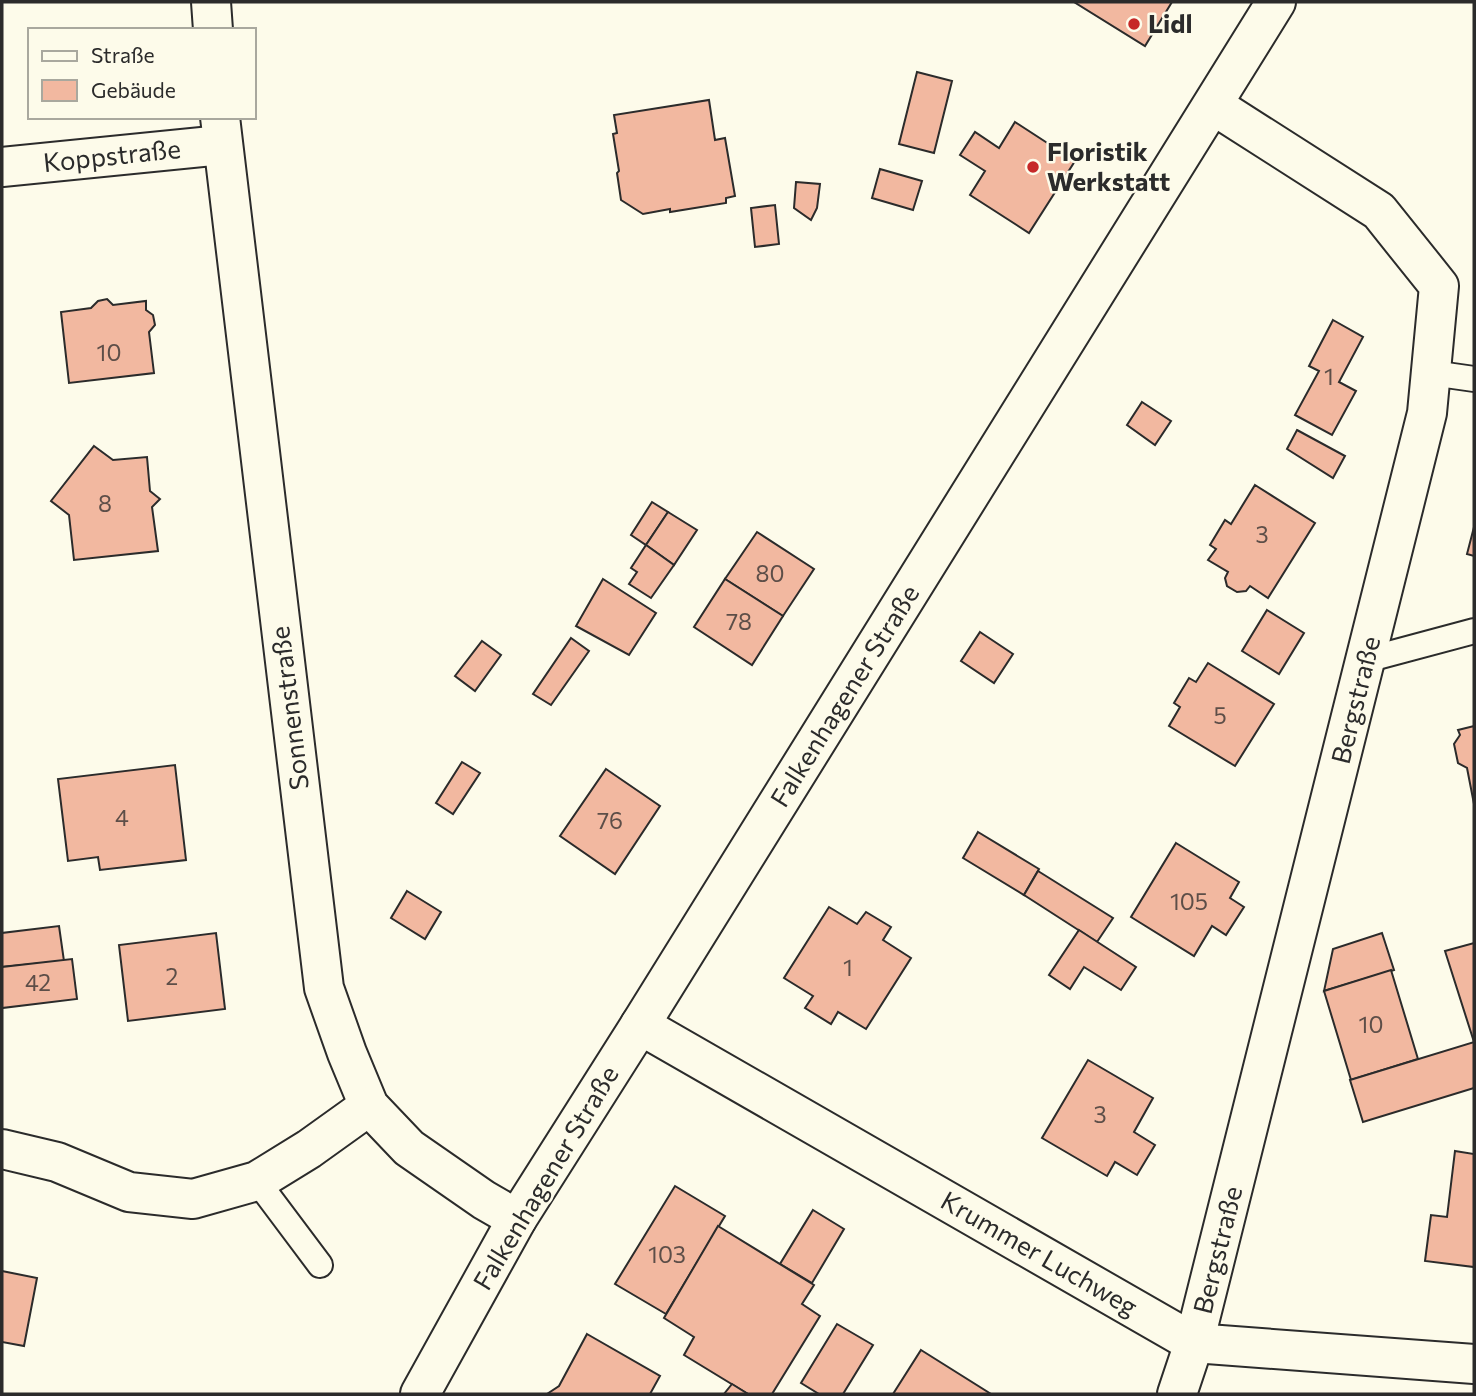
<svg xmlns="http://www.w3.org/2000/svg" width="1476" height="1396" viewBox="0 0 1476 1396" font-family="Commissioner,sans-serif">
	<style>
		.building { fill: #f2b8a0; stroke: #2b2b2b; stroke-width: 2 }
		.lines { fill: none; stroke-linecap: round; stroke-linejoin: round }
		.service-casing { stroke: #2b2b2b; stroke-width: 28 }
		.minor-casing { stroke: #2b2b2b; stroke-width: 42 }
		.secondary-casing { stroke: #2b2b2b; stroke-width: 42 }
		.service { stroke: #fdfbea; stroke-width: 24 }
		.minor { stroke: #fdfbea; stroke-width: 38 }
		.secondary { stroke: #fdfbea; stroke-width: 38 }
		.poi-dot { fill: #c62828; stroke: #fdfbea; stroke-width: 2.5 }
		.labels { text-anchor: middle; stroke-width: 5; stroke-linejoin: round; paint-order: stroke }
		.number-label { font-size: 23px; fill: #5d4e48 }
		.poi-label { font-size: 26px; font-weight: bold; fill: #2b2b2b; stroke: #fdfbea; text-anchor: start }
		.street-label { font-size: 26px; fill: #2b2b2b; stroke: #fdfbea }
	</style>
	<rect width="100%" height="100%" fill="#fdfbea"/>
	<g class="building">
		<polygon points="1074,2 1172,2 1145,46"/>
		<polygon points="917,72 952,81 934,153 899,144"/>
		<polygon points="709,100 715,140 725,138 735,196 726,198 726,203 670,212 670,209 643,214 621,200 617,173 619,171 613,134 617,133 614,115"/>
		<polygon points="1015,122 1075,161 1029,233 970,195 985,171 960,155 975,132 999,148"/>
		<polygon points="880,169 922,181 913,210 872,198"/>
		<polygon points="796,182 820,184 817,208 811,220 794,208"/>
		<polygon points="775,205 779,244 755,247 751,208"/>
		<polygon points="107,299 113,305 146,301 146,310 153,315 155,325 149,332 154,373 69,383 61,312 91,308 98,301"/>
		<polygon points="1333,320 1363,337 1339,382 1356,391 1332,435 1295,415 1319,371 1309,366"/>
		<polygon points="1142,402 1171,421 1155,445 1127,425"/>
		<polygon points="1297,430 1345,456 1333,478 1287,449"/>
		<polygon points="94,446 113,460 147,457 150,491 160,499 152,507 158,551 74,560 69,515 51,501"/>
		<polygon points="1255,485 1315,523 1268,598 1250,586 1246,591 1237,592 1227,586 1225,578 1228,572 1208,560 1216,549 1210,545 1225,520 1231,524"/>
		<polygon points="652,502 668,512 646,545 631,535"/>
		<polygon points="668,512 697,530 674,565 646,545"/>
		<polygon points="1474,527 1474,556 1467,554"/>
		<polygon points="757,532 814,569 783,616 725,579"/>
		<polygon points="646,545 674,565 651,598 629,584 637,572 631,568"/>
		<polygon points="603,579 656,613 629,655 576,626"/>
		<polygon points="725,579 783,616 752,665 694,627"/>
		<polygon points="1267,610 1304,633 1279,674 1242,651"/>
		<polygon points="980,632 1013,654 994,683 961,661"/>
		<polygon points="571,638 589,651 551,705 533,694"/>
		<polygon points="482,641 501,655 475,691 455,676"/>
		<polygon points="1208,663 1274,704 1235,766 1169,726 1180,707 1174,703 1189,678 1196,682"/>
		<polygon points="1474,726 1474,804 1467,768 1458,763 1454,744 1460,735 1458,730"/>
		<polygon points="462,762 480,773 453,814 436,803"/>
		<polygon points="175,765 186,860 100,870 98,857 68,861 58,779"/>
		<polygon points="606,769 660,806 615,874 560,836"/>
		<polygon points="978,832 1039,869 1024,895 963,858"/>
		<polygon points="1176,843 1239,882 1230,898 1244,907 1226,935 1212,926 1194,956 1131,917"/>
		<polygon points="1038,871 1113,918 1097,942 1024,895"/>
		<polygon points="407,891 441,912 425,939 391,918"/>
		<polygon points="829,907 857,924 866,912 891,927 883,940 911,958 866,1029 838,1012 831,1024 805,1008 813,996 784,978"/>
		<polygon points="59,926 64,961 2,967 2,933"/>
		<polygon points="1079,930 1136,967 1121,990 1084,967 1070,989 1049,975"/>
		<polygon points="216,933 225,1009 128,1021 119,945"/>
		<polygon points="1382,933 1394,970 1324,991 1333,949"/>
		<polygon points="1474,943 1474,1042 1445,951"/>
		<polygon points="72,959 77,999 2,1008 2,967"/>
		<polygon points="1391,970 1418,1059 1351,1080 1324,991"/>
		<polygon points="1474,1042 1474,1088 1363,1122 1350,1080"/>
		<polygon points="1088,1060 1153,1098 1134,1132 1155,1145 1137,1175 1115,1162 1107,1176 1042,1138"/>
		<polygon points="1455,1151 1474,1154 1474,1267 1425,1261 1431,1215 1447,1217"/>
		<polygon points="675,1186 725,1216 666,1314 615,1284"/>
		<polygon points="813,1210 844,1229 812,1283 780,1264"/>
		<polygon points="718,1226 814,1285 802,1304 820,1316 772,1394 748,1394 684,1355 694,1337 664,1318"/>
		<polygon points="2,1271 37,1278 24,1346 2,1342"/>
		<polygon points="837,1324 873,1345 843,1394 819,1394 801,1383"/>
		<polygon points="587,1334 660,1376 650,1394 547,1394 559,1386"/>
		<polygon points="921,1350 991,1394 893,1394"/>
		<polygon points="732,1384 748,1394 724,1394"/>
	</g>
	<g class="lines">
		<defs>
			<g id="service">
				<polyline points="1432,373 1474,379"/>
				<polyline points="1366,660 1474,631"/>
				<polyline points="257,1181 320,1265"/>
			</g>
			<g id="minor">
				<polyline points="211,2 213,30"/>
				<polyline points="220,117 324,988 347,1053 369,1106 409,1148 484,1200 517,1219"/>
				<polyline points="2,167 222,145"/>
				<polyline points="640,1025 1194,1343 1474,1364"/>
				<polyline points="2,1149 57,1162 129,1192 193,1199 257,1181 309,1149 369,1106"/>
				<polyline points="1177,1394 1194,1343 1427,413 1439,286 1379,211 1213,105"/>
			</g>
			<polyline id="secondary" points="420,1394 517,1219 640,1025 1276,2"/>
		</defs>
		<use href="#service" class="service-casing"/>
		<use href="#minor" class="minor-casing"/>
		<use href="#secondary" class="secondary-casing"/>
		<use href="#service" class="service"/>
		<use href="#minor" class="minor"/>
		<use href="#secondary" class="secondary"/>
	</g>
	<g class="poi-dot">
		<circle cx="1134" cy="24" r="7"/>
		<circle cx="1033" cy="167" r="7"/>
	</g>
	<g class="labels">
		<g class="number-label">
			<text x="109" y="361">10</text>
			<text x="1329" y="385">1</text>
			<text x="105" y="512">8</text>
			<text x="1262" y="543">3</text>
			<text x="770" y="582">80</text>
			<text x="739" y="630">78</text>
			<text x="1220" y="724">5</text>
			<text x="122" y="826">4</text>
			<text x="610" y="829">76</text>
			<text x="1189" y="910">105</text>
			<text x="848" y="976">1</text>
			<text x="172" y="985">2</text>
			<text x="38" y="991">42</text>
			<text x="1371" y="1033">10</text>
			<text x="1100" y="1123">3</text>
			<text x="667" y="1263">103</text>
		</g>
		<g class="poi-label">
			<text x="1148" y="33">Lidl</text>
			<text x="1047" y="161">Floristik<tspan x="1047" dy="30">Werkstatt</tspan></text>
		</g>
		<g class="street-label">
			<text transform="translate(112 156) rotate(-6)" y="9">Koppstraße</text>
			<text transform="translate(845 696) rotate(-58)" y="9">Falkenhagener Straße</text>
			<text transform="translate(1356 700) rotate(-76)" y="9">Bergstraße</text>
			<text transform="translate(290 708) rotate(-97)" y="9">Sonnenstraße</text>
			<text transform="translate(546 1178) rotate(-59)" y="9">Falkenhagener Straße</text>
			<text transform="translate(1218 1250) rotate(-76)" y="9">Bergstraße</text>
			<text transform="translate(1039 1254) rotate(30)" y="9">Krummer Luchweg</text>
		</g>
	</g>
	<rect width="1476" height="1396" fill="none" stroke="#2b2b2b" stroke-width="7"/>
	<rect x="28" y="28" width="228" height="91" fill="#fdfbea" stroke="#a9a89e" stroke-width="2"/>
	<rect x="42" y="51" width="35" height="10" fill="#fdfbea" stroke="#a9a89e" stroke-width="2"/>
	<text x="91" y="63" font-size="21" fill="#2b2b2b">Straße</text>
	<rect x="42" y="80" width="35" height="21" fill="#f2b8a0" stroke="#a9a89e" stroke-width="2"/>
	<text x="91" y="98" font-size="21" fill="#2b2b2b">Gebäude</text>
</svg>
